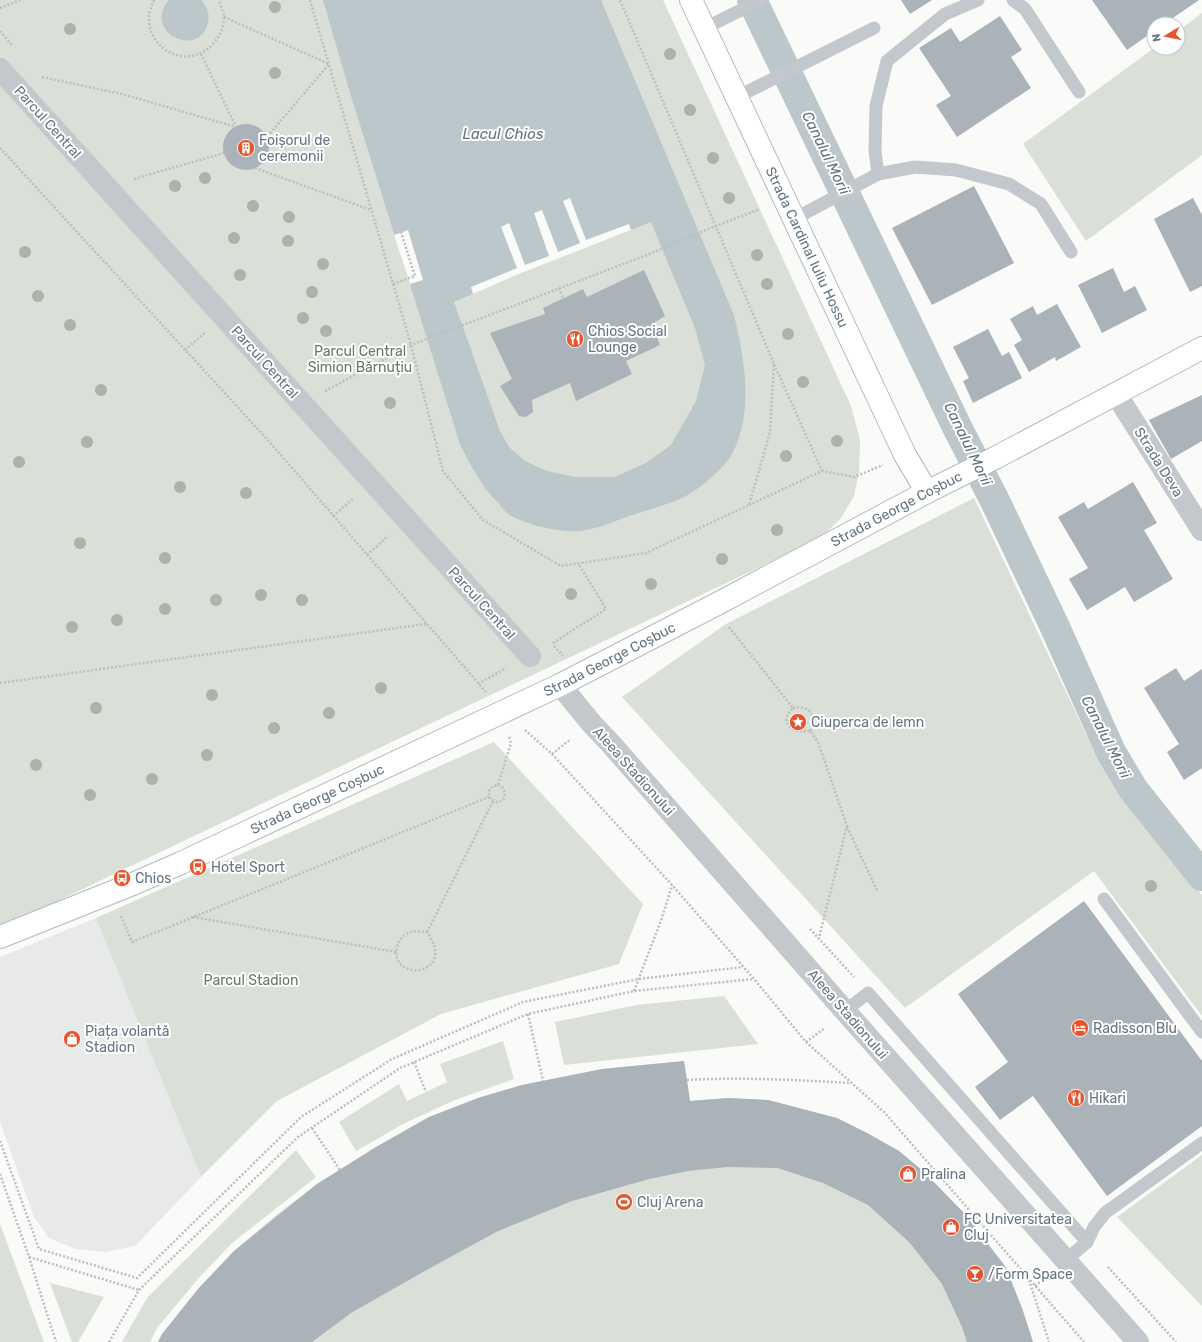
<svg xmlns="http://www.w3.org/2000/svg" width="1202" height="1342" viewBox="0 0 1202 1342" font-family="Rubik,sans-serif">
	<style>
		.built { fill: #e8e9e9 }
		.green { fill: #dadfd7 }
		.water { fill: #bbc7cb; fill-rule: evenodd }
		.pier { fill: #fafaf8 }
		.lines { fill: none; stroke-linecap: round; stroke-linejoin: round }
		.canal { stroke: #bbc7cb; stroke-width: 30 }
		.building { fill: #aab3b9 }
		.secondary-casing { stroke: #b3babf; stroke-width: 24 }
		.path { stroke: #bbbfc2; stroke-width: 2.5; stroke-dasharray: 2 2; stroke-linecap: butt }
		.lane { stroke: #c3c8cc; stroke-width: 13 }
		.street { stroke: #c3c8cc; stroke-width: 22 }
		.secondary { stroke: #fff; stroke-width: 22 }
		.tree { fill: #aab4a7 }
		.labels { text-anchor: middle; stroke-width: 4; stroke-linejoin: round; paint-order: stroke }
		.street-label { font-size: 14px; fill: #657683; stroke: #fff }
		.poi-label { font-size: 14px; fill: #657683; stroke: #fff; text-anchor: start }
		.park-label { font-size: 14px; fill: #687a64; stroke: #fff }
		.water-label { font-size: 15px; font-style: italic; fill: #60757c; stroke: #fff }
	</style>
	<rect width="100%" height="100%" fill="#fafaf8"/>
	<polygon class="built" points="96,918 201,1177 135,1246 106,1252 75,1249 49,1238 34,1217 0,1122 0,957"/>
	<g class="green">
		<polygon points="0,0 663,0 851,406 860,440 859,472 854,496 841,518 821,538 49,905 0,924"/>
		<polygon points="1202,13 1202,155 1086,241 1023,144 1154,48 1178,48 1178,31"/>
		<polygon points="974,498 1094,751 1149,828 1202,895 1202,1016 1094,871 905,1008 622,697 726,624"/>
		<polygon points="494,742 643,904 619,964 441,1014 277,1101 201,1177 96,918"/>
		<polygon points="724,996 758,1044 564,1065 555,1022 637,1005"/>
		<polygon points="503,1041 514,1079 455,1100 403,1124 356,1151 339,1122 399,1084 407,1101 447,1082 440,1064"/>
		<polygon points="684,1061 690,1101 728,1098 768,1100 837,1118 867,1133 899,1151 923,1171 963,1212 1005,1266 1022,1308 1033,1342 158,1342 162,1334 198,1289 234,1251 275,1216 317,1184 376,1147 429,1117 478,1098 522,1085 602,1069"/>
		<polygon points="296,1150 316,1177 232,1243 198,1279 157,1328 150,1342 122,1342 147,1298"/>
		<polygon points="1202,1155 1202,1306 1117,1217"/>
		<polygon points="0,1224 44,1342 0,1342"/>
		<polygon points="50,1283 104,1297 78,1342 72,1342"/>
	</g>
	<g class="water">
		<path d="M169,0H201C207,7 210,14 208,23C200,59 141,33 169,0Z"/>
		<path d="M323,0H601L734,315C745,360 754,412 732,454C724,469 696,492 680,499C665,505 648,510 632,515C615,521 597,529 580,531C562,533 525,525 510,515C506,513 502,508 499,504C481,486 471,466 460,444L350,93ZM651,222L695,328L705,365L696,401L671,445L646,463L615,477H575L547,471L525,461L509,447L500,431L454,302L519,274Z"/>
	</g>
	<g class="pier">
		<polygon points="570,198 586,240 629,224 631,230 519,274 473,294 471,287 517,268 501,227 509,223 525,265 549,256 534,213 542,210 558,252 580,243 563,201"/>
		<polygon points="408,230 423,280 410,284 394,235"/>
	</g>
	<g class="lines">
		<polyline class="canal" points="752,0 956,425 996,503 1054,625 1111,752 1133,789 1202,876"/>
	</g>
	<g class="building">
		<polygon points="901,0 932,0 910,14"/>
		<polygon points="1092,0 1199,0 1164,24 1154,24 1154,31 1127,50"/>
		<polygon points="1000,16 1022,50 1011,57 1031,88 957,137 936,105 951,96 919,48 951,28 960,42"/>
		<circle cx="246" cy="147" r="23"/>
		<polygon points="974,186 1014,263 932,305 892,228"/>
		<polygon points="1193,198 1202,215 1202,286 1190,292 1154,219"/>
		<polygon points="1113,268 1124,292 1135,286 1147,310 1102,333 1078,285"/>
		<polygon points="644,270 665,316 652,324 660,345 626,361 632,374 576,401 570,383 532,400 533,412 526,417 519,416 500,386 512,379 490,333 545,314 543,308 583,289 587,297"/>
		<polygon points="1057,304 1081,347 1056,361 1055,357 1029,372 1014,345 1022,340 1010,319 1033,306 1037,315"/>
		<polygon points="988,329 1002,356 1009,352 1022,378 973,403 963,381 969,378 953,347"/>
		<polygon points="1202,395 1202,441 1171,459 1149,420"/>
		<polygon points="1133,482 1157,523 1144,530 1173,579 1134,602 1125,587 1087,610 1069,579 1088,568 1058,517 1084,502 1088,509"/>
		<polygon points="1176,668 1184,681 1202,669 1202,768 1184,780 1167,752 1179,744 1144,688"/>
		<polygon points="1084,901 1202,1061 1202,1126 1107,1196 1033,1096 1000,1120 975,1087 1008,1062 958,994"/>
		<polygon points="684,1061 690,1101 728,1098 768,1100 837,1118 867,1133 899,1151 923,1171 963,1212 1005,1266 1022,1308 1033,1342 967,1342 962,1327 942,1284 910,1243 868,1205 823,1183 778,1168 727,1167 688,1171 649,1179 572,1201 496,1232 423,1272 351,1313 312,1342 158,1342 162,1334 198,1289 234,1251 317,1184 376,1147 429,1117 478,1098 522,1085 602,1069"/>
	</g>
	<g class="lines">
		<defs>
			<g id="secondary">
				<path id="s1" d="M691,0L905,455L927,492"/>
				<path id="s2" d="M0,937L135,883L181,863L560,685L717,604L927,492L995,458L1202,348"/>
			</g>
		</defs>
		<use href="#secondary" class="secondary-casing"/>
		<g class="path">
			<path d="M154,0C152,4 150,10 149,15C146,53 194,72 216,40C221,34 224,26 224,18C224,12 220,5 219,0"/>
			<polyline points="310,0 411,345 443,471 483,520 561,566 646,553 749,505 770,432 774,364 620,0"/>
			<polyline points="0,8 20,0"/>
			<polyline points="224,17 329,64 267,137"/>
			<polyline points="0,31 12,45"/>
			<polyline points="201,54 236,127"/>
			<polyline points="42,77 122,94 236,127"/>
			<polyline points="0,148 267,439 486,692"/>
			<polyline points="255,168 371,210"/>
			<polyline points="134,179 224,153"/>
			<polyline points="393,284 415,276 401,232"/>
			<polyline points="559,288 563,298"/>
			<polyline points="185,350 205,333"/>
			<polyline points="774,364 822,471"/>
			<polyline points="325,391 411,345 647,255 708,229 760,209"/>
			<polyline points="749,505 822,471 854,477 883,465"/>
			<polyline points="333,516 354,498"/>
			<polyline points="367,555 388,536"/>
			<path d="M729,627L793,708C777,723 793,734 810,731L818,742L847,826L819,938"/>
			<polyline points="553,643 606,609 578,563"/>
			<polyline points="554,646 563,656"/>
			<polyline points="0,683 426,624"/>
			<polyline points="478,684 506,668"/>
			<path d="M793,708C811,705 816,716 810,731"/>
			<polyline points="525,730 552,754 672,885 754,979 806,1042 884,1112 1084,1342"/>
			<polyline points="552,754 571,739"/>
			<path d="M498,785L503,788L505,793L503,800C497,803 494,802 489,797V791L493,786L498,785L511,743L509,736"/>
			<polyline points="847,827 877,890"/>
			<polyline points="121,916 132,942 489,797"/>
			<polyline points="193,917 396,952"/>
			<polyline points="810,929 854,977"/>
			<path d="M414,931L427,932C430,938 434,943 435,949C439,978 390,977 397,947C399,938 406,933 414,931Z"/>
			<polyline points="427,932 493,801"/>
			<polyline points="634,991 662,918 672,885"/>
			<polyline points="528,1014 543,1081"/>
			<polyline points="806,1042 825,1028"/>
			<polyline points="414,1062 426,1092"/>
			<path d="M687,1080C742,1077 796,1080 851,1083"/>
			<polyline points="312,1128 340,1170"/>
			<polyline points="0,1141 39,1249 137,1278 301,1117 392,1059 523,1002 639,979 743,967"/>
			<polyline points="0,1174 29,1257 56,1342"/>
			<polyline points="29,1257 139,1290"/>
			<polyline points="1108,1267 1176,1342"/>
			<polyline points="1029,1280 1049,1342"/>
			<polyline points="1035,1286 1047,1276"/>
			<polyline points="109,1342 139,1290 298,1137 400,1068 528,1014 634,991 754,979"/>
		</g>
		<g class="lane">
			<polyline points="1013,0 1025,9 1079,92"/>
			<polyline points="705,28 761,0"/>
			<polyline points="737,97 874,28"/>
			<polyline points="878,174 875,151 876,106 887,61 945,14 978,0"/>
			<polyline points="794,219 878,174 915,167 956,170 1009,184 1041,204 1071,252"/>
			<polyline points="1104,899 1202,1032"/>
			<polyline points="845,1011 868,993 1087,1242"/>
			<polyline points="1066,1260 1087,1242 1094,1227 1105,1213 1202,1143"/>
		</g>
		<g class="street">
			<polyline points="0,69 530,656"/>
			<polyline points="1116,394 1202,530"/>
			<polyline points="560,685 592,724 611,744 845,1011 1138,1342"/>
		</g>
		<use href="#secondary" class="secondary"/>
	</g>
	<g class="tree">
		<circle cx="275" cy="7" r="6"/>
		<circle cx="70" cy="29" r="6"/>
		<circle cx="670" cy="54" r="6"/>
		<circle cx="275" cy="73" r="6"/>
		<circle cx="690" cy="110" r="6"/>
		<circle cx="713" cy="158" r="6"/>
		<circle cx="205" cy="178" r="6"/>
		<circle cx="175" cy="186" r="6"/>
		<circle cx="729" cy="198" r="6"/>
		<circle cx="253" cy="206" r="6"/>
		<circle cx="289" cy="217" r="6"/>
		<circle cx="234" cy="238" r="6"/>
		<circle cx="288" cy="241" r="6"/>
		<circle cx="25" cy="252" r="6"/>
		<circle cx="757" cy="255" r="6"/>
		<circle cx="323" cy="264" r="6"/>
		<circle cx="240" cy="275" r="6"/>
		<circle cx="767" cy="284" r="6"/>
		<circle cx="312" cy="292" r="6"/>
		<circle cx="38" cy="296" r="6"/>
		<circle cx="303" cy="318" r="6"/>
		<circle cx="70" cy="325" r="6"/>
		<circle cx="326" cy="331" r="6"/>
		<circle cx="788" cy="334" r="6"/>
		<circle cx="803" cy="382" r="6"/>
		<circle cx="101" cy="390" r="6"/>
		<circle cx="390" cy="403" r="6"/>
		<circle cx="837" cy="441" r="6"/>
		<circle cx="87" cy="442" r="6"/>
		<circle cx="786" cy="456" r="6"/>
		<circle cx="19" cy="462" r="6"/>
		<circle cx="180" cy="487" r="6"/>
		<circle cx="246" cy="493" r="6"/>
		<circle cx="777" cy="530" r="6"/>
		<circle cx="80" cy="543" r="6"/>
		<circle cx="165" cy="558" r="6"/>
		<circle cx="722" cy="559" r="6"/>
		<circle cx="651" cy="584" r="6"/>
		<circle cx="571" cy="594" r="6"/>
		<circle cx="261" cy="595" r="6"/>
		<circle cx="216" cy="600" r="6"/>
		<circle cx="302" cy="600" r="6"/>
		<circle cx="165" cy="609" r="6"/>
		<circle cx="117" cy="620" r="6"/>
		<circle cx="72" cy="627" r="6"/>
		<circle cx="381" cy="688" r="6"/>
		<circle cx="212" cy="695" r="6"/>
		<circle cx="96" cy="708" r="6"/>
		<circle cx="329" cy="713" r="6"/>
		<circle cx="274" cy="728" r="6"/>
		<circle cx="207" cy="755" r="6"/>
		<circle cx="36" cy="765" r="6"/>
		<circle cx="152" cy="779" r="6"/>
		<circle cx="90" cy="795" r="6"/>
		<circle cx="1151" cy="886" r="6"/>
	</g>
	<defs>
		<symbol id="building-disc" viewBox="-11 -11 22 22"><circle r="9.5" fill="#e4572e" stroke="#fff"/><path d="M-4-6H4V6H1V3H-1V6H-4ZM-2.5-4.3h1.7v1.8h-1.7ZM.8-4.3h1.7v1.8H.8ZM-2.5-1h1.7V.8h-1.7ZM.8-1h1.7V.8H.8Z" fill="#fff"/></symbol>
		<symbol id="restaurant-disc" viewBox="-11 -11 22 22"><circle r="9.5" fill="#e4572e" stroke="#fff"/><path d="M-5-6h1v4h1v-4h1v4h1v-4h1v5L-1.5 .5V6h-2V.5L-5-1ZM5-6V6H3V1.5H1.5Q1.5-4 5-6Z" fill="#fff"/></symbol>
		<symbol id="sight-disc" viewBox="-11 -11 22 22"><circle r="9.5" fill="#e4572e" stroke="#fff"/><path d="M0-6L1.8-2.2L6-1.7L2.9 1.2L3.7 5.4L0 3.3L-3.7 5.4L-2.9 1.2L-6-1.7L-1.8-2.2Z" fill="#fff"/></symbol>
		<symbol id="bus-disc" viewBox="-11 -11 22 22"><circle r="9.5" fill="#e4572e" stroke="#fff"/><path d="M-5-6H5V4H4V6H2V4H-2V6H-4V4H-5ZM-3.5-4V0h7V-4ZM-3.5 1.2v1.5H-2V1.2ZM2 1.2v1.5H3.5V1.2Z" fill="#fff"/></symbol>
		<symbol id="hotel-disc" viewBox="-11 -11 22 22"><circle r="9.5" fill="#e4572e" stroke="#fff"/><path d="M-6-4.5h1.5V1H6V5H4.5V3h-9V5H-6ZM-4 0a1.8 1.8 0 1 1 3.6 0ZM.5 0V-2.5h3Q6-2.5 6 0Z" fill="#fff"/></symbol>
		<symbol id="shop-disc" viewBox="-11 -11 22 22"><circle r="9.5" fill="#e4572e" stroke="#fff"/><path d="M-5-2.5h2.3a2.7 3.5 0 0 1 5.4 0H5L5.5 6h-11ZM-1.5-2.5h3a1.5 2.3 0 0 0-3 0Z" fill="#fff"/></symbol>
		<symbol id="stadium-disc" viewBox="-11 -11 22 22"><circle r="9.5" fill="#e4572e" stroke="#fff"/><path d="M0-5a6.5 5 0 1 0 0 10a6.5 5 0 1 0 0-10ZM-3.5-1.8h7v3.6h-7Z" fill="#fff"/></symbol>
		<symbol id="bar-disc" viewBox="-11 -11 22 22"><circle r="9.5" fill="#e4572e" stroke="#fff"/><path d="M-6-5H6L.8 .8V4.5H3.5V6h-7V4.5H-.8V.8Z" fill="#fff"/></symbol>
	</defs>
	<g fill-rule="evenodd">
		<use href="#building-disc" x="236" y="138" width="20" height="20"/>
		<use href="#restaurant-disc" x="565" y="329" width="20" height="20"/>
		<use href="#sight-disc" x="788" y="712" width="20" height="20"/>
		<use href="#bus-disc" x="188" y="857" width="20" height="20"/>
		<use href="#bus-disc" x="112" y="868" width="20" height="20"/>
		<use href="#hotel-disc" x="1070" y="1018" width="20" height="20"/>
		<use href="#shop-disc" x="62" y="1029" width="20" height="20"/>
		<use href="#restaurant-disc" x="1066" y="1088" width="20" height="20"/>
		<use href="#shop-disc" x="898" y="1164" width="20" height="20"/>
		<use href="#stadium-disc" x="614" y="1192" width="20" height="20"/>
		<use href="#shop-disc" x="941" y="1217" width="20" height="20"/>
		<use href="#bar-disc" x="965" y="1264" width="20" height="20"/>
	</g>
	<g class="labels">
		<g class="street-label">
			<text transform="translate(48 122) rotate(48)" y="5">Parcul Central</text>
			<text dy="5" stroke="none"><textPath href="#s1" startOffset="273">Strada Cardinal Iuliu Hossu</textPath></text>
			<text transform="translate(265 362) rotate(48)" y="5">Parcul Central</text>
			<text transform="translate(1159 462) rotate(58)" y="5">Strada Deva</text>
			<text dy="5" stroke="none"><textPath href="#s2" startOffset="994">Strada George Coșbuc</textPath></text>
			<text transform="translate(482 603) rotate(48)" y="5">Parcul Central</text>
			<text dy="5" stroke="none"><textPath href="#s2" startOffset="670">Strada George Coșbuc</textPath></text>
			<text transform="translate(634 771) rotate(48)" y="5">Aleea Stadionului</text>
			<text dy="5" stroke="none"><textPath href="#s2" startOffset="346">Strada George Coșbuc</textPath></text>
			<text transform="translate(848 1014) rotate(49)" y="5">Aleea Stadionului</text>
		</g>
		<g class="poi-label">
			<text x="259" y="145">Foișorul de<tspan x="259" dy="16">ceremonii</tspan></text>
			<text x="588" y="336">Chios Social<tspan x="588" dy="16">Lounge</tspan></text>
			<text x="811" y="727">Ciuperca de lemn</text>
			<text x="211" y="872">Hotel Sport</text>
			<text x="135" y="883">Chios</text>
			<text x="1093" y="1033">Radisson Blu</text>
			<text x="85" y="1036">Piața volantă<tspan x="85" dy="16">Stadion</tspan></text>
			<text x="1089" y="1103">Hikari</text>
			<text x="921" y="1179">Pralina</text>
			<text x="637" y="1207">Cluj Arena</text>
			<text x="964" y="1224">FC Universitatea<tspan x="964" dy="16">Cluj</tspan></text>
			<text x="988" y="1279">/Form Space</text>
		</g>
		<g class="park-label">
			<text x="360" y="356">Parcul Central<tspan x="360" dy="16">Simion Bărnuțiu</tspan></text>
			<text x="251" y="985">Parcul Stadion</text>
		</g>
		<g class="water-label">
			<text x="503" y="139">Lacul Chios</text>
			<text transform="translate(826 153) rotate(64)" y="5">Canalul Morii</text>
			<text transform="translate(968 444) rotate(64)" y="5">Canalul Morii</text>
			<text transform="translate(1106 737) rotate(63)" y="5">Canalul Morii</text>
		</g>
	</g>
	<g transform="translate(1166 36) rotate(260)"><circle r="19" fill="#ffffff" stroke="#c1c8cd"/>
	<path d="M0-3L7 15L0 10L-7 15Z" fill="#e4572e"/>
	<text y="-6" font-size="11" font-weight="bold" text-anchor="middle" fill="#657683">N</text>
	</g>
</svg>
